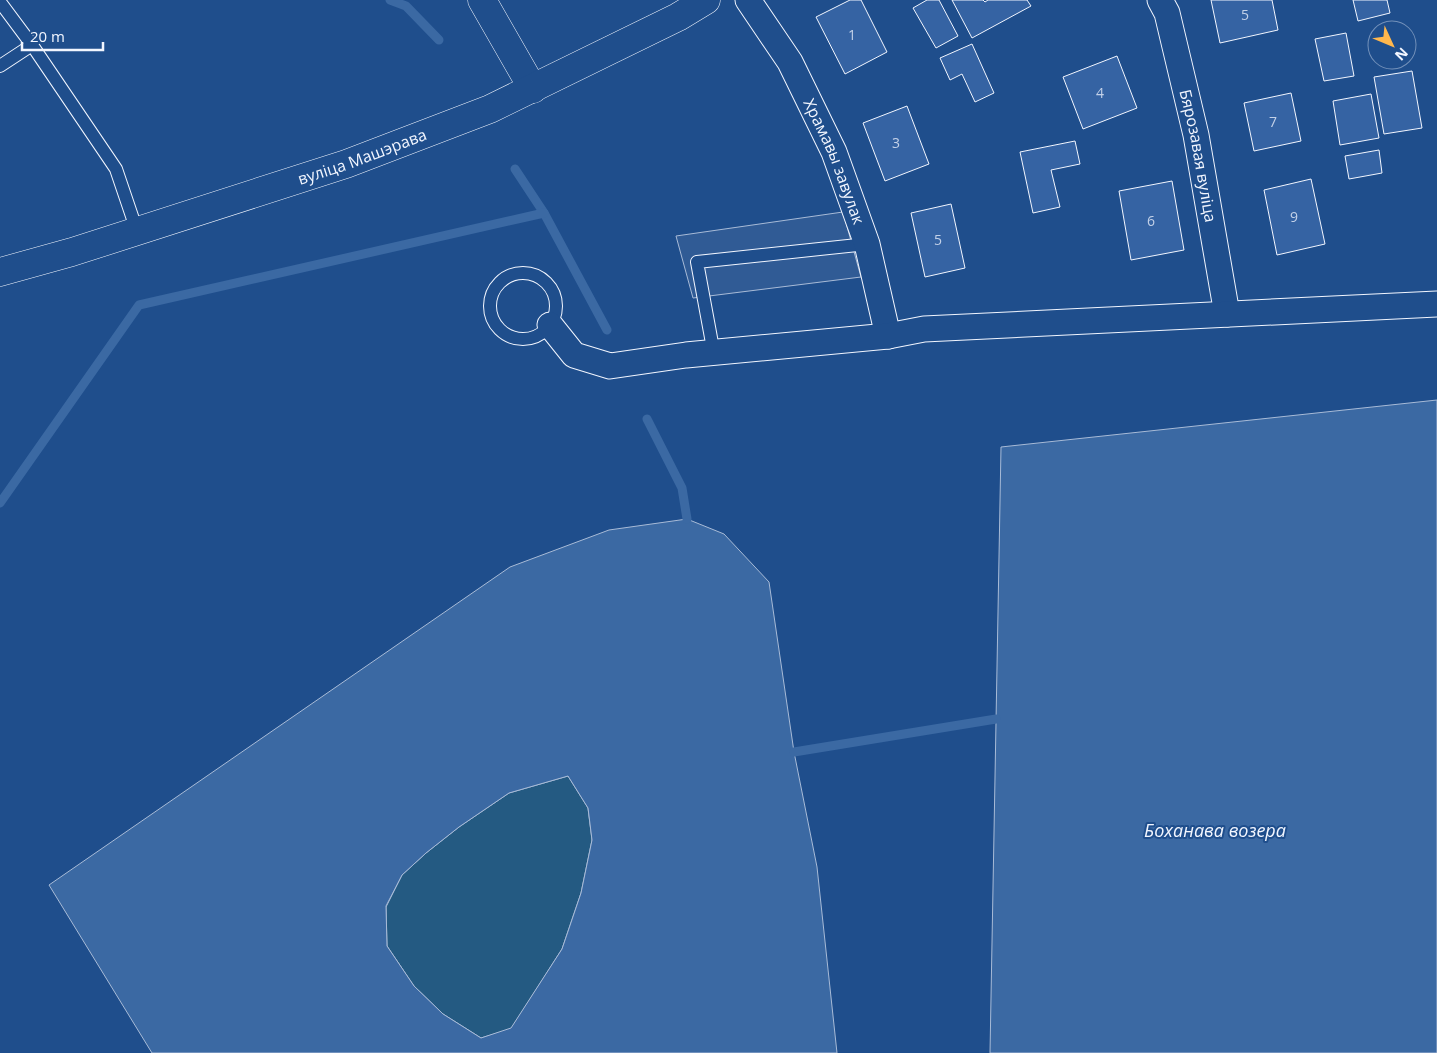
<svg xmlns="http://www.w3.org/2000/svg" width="1437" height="1053" viewBox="0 0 1437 1053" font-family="'Open Sans',sans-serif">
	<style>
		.green { fill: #245a82; stroke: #a8bbd7 }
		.parking { fill: #305b95; stroke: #a8bbd7 }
		.water { fill: #3b69a3; stroke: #a8bbd7; fill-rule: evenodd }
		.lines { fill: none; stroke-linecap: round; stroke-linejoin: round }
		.stream { stroke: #3b69a3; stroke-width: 9 }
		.building { fill: #3563a3; stroke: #f2f6ff }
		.lane-casing { stroke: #f2f6ff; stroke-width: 14 }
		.street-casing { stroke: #f2f6ff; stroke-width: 27 }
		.secondary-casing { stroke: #f2f6ff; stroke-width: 29 }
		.lane { stroke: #1f4e8c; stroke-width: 12 }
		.street { stroke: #1f4e8c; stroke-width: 25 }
		.secondary { stroke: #1f4e8c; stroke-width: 28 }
		.labels { text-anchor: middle; stroke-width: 4; stroke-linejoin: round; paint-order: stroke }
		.number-label { font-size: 14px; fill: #c3d1e8 }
		.street-label { font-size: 16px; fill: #f2f6ff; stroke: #1f4e8c }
		.water-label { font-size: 18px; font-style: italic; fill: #f2f6ff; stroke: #1f4e8c }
	</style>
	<rect width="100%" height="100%" fill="#1f4e8c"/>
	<polygon class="green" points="568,776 588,808 592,840 581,893 562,949 511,1029 481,1038 443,1014 414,986 387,946 386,907 402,875 426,853 459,827 509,793"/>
	<polygon class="parking" points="843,212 861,277 693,298 676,236"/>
	<g class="water">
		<polygon points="1437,400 1437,1053 990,1053 1001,447"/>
		<path d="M687,519L724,534L769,582L794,752L817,867L837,1053H152L49,885L510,567L609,530ZM568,776L588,808L592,840L581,893L562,949L511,1028L481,1038L443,1014L414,986L387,946L386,906L402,875L426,853L459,827L509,793Z"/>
	</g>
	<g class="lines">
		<g class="stream">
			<polyline points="390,0 406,6 439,40"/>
			<polyline points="515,169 544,213 607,330"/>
			<polyline points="647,419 682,488 687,519"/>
			<polyline points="0,503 139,305 544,213"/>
			<polyline points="794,752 996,719"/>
		</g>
	</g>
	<g class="building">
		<polygon points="850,0 861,0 887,52 845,74 816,17"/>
		<polygon points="927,0 939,0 958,36 936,48 913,8"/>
		<polygon points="952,0 983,0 985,2 988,0 1027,0 1031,6 972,38"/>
		<polygon points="1211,0 1272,0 1278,30 1220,43"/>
		<polygon points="1353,0 1387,0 1390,13 1358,21"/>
		<polygon points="1346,33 1354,76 1324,81 1315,39"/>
		<polygon points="972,44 994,93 975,102 962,74 950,80 940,58"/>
		<polygon points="1117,56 1137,108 1083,129 1063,77"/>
		<polygon points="1412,71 1422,128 1384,134 1374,77"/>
		<polygon points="1291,93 1301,141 1254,151 1244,103"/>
		<polygon points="1371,94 1379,138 1340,145 1333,101"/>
		<polygon points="907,106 929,164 885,181 863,123"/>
		<polygon points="1075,141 1080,164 1051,170 1060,207 1033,213 1020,152"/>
		<polygon points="1379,150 1382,173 1349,179 1345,156"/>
		<polygon points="1311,179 1325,244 1277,255 1264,190"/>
		<polygon points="1172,181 1184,250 1131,260 1119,191"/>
		<polygon points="951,204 965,268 925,277 911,213"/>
	</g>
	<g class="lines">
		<defs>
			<g id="lane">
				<polyline points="0,2 32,45 116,169 137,231"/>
				<polyline points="0,66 32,45"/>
				<circle cx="523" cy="306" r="33"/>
				<polyline points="714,354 697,262 867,244"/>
			</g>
			<g id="street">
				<path id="s1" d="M748,0L790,62L834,152L867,244L888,336"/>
				<path id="s2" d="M1160,0L1167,13L1196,135L1227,314"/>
				<polyline points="550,325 574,355 610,366 686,355 888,336 924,329 1437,304"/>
			</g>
			<g id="secondary">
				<polyline points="482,0 533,89"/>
				<path id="s3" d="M0,272L72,252L346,164L490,109L678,17L706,0"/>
			</g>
		</defs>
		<use href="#lane" class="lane-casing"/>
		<use href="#street" class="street-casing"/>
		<use href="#secondary" class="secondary-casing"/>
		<use href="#lane" class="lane"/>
		<use href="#street" class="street"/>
		<use href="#secondary" class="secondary"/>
	</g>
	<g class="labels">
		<g class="number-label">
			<text x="1245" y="20">5</text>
			<text x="852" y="40">1</text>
			<text x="1100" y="98">4</text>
			<text x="1273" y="127">7</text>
			<text x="896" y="148">3</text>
			<text x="1294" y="222">9</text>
			<text x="1151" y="226">6</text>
			<text x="938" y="245">5</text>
		</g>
		<g class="street-label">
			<text dy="6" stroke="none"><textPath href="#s3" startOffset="380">вуліца Машэрава</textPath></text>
			<text dy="6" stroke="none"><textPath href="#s2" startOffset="161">Бярозавая вуліца</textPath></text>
			<text dy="6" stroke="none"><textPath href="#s1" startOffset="184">Храмавы завулак</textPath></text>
		</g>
		<g class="water-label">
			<text x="1215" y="837">Боханава возера</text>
		</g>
	</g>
	<g transform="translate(1392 45) rotate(134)"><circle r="24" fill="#1f4e8c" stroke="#7391ba"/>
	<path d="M0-4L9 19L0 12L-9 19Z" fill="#ffb74d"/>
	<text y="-8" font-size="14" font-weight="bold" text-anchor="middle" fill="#f2f6ff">N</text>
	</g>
	<path d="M22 42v8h81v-8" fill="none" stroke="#f2f6ff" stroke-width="2.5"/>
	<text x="30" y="42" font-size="15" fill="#f2f6ff" stroke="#1f4e8c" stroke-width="4" paint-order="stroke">20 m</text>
</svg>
